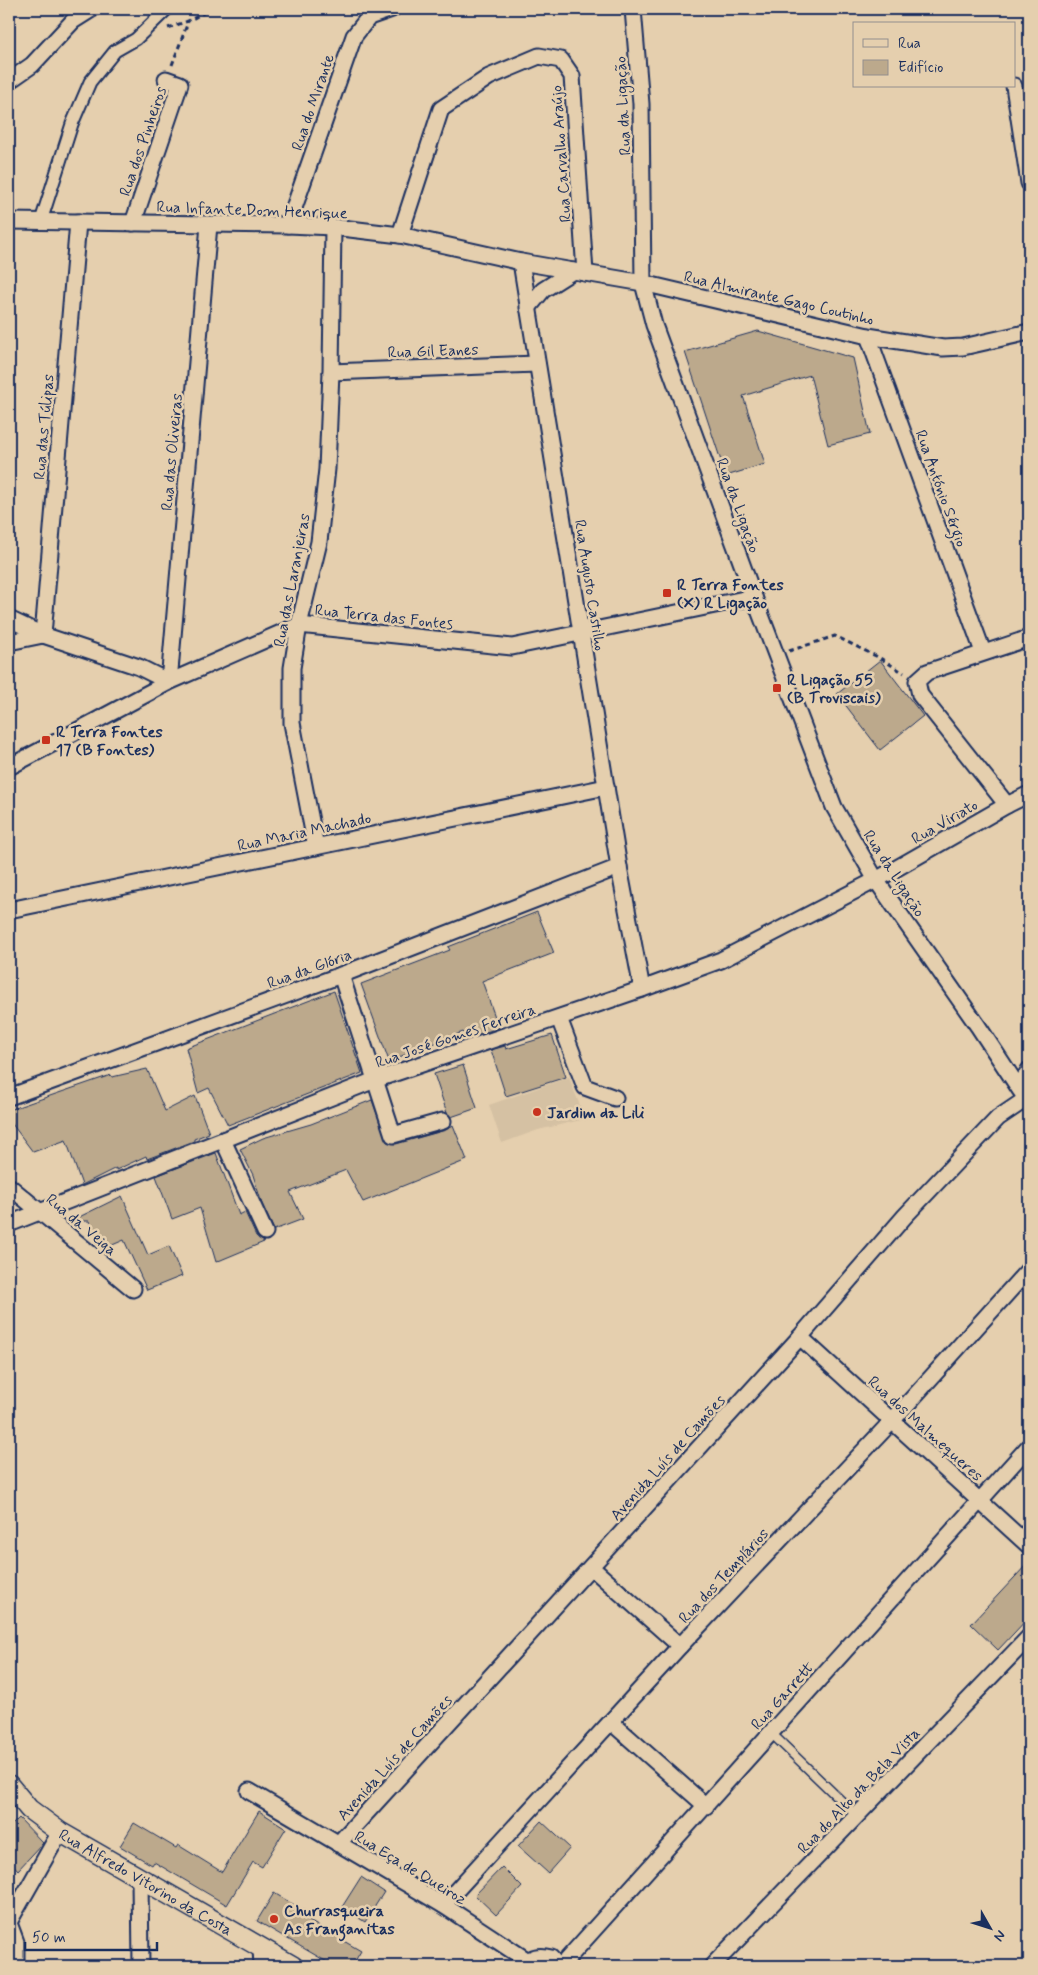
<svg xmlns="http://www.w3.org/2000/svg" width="1038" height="1975" viewBox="0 0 1038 1975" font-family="Mynerve,sans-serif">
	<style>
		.built { fill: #d5c1a3 }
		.building { fill: #bca98c; stroke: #1b2f5e }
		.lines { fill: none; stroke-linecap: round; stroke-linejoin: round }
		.service-casing { stroke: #1b2f5e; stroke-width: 11 }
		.pedestrian-casing { stroke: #1b2f5e; stroke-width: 15 }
		.minor-casing { stroke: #1b2f5e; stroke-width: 19 }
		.tertiary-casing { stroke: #1b2f5e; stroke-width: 22 }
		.path { stroke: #1b2f5e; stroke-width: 3; stroke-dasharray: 5 4; stroke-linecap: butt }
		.service { stroke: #e5cfae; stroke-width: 8 }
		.pedestrian { stroke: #e5cfae; stroke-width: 11 }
		.minor { stroke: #e5cfae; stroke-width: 15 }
		.tertiary { stroke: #e5cfae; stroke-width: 19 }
		.poi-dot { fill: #c8321e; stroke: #e5cfae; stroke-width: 2 }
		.labels { text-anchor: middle; stroke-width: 5; stroke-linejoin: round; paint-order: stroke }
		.street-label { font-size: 16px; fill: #1b2f5e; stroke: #e5cfae }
		.poi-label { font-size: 16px; font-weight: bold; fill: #1b2f5e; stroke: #e5cfae; text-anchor: start }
	</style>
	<rect width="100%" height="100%" fill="#e5cfae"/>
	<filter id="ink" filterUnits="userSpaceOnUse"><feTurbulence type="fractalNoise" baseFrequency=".02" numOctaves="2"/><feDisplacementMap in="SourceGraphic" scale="10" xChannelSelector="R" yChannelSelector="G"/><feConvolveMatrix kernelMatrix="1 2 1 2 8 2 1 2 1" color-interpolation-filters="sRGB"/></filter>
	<g filter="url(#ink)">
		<polygon class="built" points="569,1077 585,1119 538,1130 502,1143 489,1105"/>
		<g class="building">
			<polygon points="758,331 853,358 870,434 828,445 810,375 743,396 765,464 726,476 685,352"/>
			<polygon points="880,660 923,716 880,750 837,694"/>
			<polygon points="537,912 554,953 482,981 499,1028 466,1038 463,1032 389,1061 361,984 450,950 448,947"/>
			<polygon points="334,991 362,1073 228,1125 209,1088 198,1093 186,1048"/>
			<polygon points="552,1035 566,1077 506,1096 491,1050 505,1046 506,1049"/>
			<polygon points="463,1065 477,1108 451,1117 447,1113 434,1074"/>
			<polygon points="147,1069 165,1111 195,1096 209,1133 194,1139 194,1141 147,1159 146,1156 116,1170 116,1168 82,1185 66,1140 33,1152 9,1120 9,1110 111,1075 112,1077"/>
			<polygon points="372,1100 387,1142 396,1144 446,1130 453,1125 467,1160 363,1202 346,1170 290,1192 303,1219 274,1230 262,1204 253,1175 240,1149 263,1138 311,1124"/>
			<polygon points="216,1153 239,1215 245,1212 256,1236 264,1242 216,1262 200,1208 172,1219 156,1176"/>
			<polygon points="122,1196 148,1255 169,1246 182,1276 147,1290 124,1240 103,1249 89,1221 71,1221"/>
			<polygon points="1029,1562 1029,1617 998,1650 971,1624"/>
			<polygon points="259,1811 286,1828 262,1867 253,1862 227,1905 154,1862 152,1865 120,1846 134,1823 176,1848 178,1845 222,1872"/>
			<polygon points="19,1818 43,1843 18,1870 9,1860 9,1828"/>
			<polygon points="541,1821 570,1848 548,1873 518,1846"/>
			<polygon points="502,1867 522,1887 496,1915 475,1895"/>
			<polygon points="361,1877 384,1892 365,1922 342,1907"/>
			<polygon points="274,1893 308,1913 304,1918 361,1951 352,1966 334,1966 257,1921"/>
		</g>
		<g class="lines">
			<defs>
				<polyline id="service" points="771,1733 857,1816"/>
				<polyline id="pedestrian" points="41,221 72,124 90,82 115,51 136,39 167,9"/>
				<g id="minor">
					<polyline points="633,9 641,104 643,283 654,325 754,597 834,807 876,880 978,1026 1026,1099"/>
					<polyline points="9,81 32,65 73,21 92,9"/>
					<polyline points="1014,86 1029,183"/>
					<polyline points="9,221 288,225 333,227 400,235 521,262 643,283 868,336 943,348 963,347 1029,332"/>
					<polyline points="133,223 180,84 166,79"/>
					<polyline points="288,225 354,36 369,17 392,9"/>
					<polyline points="400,235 441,109 489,77 539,56 561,60 572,76 585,273"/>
					<polyline points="521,262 619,867 642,989"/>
					<polyline points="528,308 543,290 573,271"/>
					<polyline points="868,336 983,652"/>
					<polyline points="331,372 537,364"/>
					<polyline points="9,619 43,635 139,667 169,682 209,225"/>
					<polyline points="43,635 78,222"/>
					<polyline points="9,642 43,635"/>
					<polyline points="9,767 169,682 299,625 512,647 754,597"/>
					<polyline points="1007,805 920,695 917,681 927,672 1029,638"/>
					<polyline points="316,847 292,723 292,668 299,625 319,542 327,469 331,372 333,227"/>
					<polyline points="9,910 606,787"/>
					<polyline points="341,975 393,1135 443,1121"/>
					<polyline points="559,1018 585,1087 615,1098"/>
					<polyline points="1019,1088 1029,1070"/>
					<polyline points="9,1097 341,975 619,867"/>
					<polyline points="223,1140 265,1232"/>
					<polyline points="9,1186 133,1289"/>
					<polyline points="9,1224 375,1080 642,989 721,960 876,880 1007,805 1029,794"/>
					<polyline points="800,1337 1029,1546"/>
					<polyline points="591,1567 680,1646"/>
					<polyline points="611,1722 706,1806"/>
					<polyline points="249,1791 443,1905 528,1961"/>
					<polyline points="338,1844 800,1337 905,1216 998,1118 1026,1099"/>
					<polyline points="140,1879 141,1966"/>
					<polyline points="443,1905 680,1646 892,1421 1029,1269"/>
					<polyline points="9,1922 60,1832"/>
					<polyline points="9,1923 16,1942 16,1966"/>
					<polyline points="261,1949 262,1966"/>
					<path d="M525,1966C531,1955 540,1955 551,1958L558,1966"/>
					<polyline points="561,1966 1029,1446"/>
					<polyline points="712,1966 1029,1637"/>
				</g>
				<g id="tertiary">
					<path id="s1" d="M9,1785L29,1809L60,1832L293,1966"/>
				</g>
			</defs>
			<use href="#service" class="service-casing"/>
			<use href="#pedestrian" class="pedestrian-casing"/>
			<use href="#minor" class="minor-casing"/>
			<use href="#tertiary" class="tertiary-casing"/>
			<g class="path">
				<polyline points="168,28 188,21 211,9"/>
				<polyline points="172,65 188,22"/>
				<polyline points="789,651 835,636 880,658 904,673"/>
			</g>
			<use href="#service" class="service"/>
			<use href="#pedestrian" class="pedestrian"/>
			<use href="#minor" class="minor"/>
			<use href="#tertiary" class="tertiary"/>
		</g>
	</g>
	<g class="poi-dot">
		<rect x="662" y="588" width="10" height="10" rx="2.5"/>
		<rect x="772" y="683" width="10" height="10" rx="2.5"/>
		<rect x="41" y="735" width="10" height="10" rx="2.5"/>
		<circle cx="537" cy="1112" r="5"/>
		<circle cx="274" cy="1919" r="5"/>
	</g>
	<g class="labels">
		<g class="street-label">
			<text transform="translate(312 102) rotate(-71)" y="6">Rua do Mirante</text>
			<text transform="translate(622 106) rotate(-93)" y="6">Rua da Ligação</text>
			<text transform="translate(142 141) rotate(-71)" y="6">Rua dos Pinheiros</text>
			<text transform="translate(560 154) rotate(-94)" y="6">Rua Carvalho Araújo</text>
			<text transform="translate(252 209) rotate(2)" y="6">Rua Infante Dom Henrique</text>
			<text transform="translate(779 297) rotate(13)" y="6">Rua Almirante Gago Coutinho</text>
			<text transform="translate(433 350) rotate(-2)" y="6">Rua Gil Eanes</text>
			<text transform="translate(43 427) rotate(-85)" y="6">Rua das Túlipas</text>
			<text transform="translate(171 452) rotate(-85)" y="6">Rua das Oliveiras</text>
			<text transform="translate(942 488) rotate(70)" y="6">Rua António Sérgio</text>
			<text transform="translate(739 505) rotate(70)" y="6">Rua da Ligação</text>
			<text transform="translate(291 580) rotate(-79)" y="6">Rua das Laranjeiras</text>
			<text transform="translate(591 585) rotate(81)" y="6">Rua Augusto Castilho</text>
			<text transform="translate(384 616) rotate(6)" y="6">Rua Terra das Fontes</text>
			<text transform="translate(944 821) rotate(-30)" y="6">Rua Viriato</text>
			<text transform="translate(304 831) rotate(-12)" y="6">Rua Maria Machado</text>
			<text transform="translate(895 873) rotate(57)" y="6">Rua da Ligação</text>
			<text transform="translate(309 968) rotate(-20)" y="6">Rua da Glória</text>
			<text transform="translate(455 1035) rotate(-19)" y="6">Rua José Gomes Ferreira</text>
			<text transform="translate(82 1224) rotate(40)" y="6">Rua da Veiga</text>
			<text transform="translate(926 1428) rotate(42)" y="6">Rua dos Malmequeres</text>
			<text transform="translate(667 1457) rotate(-48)" y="6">Avenida Luís de Camões</text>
			<text transform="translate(723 1575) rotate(-47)" y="6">Rua dos Templários</text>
			<text transform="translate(782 1695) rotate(-48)" y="6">Rua Garrett</text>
			<text transform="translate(394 1757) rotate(-48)" y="6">Avenida Luís de Camões</text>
			<text transform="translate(858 1790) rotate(-46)" y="6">Rua do Alto da Bela Vista</text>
			<text transform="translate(411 1867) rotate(31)" y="6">Rua Eça de Queiroz</text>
			<text dy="6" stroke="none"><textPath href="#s1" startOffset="169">Rua Alfredo Vitorino da Costa</textPath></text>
		</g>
		<g class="poi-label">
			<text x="677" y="590">R Terra Fontes<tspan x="677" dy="18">(X) R Ligação</tspan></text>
			<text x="787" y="685">R Ligação 55<tspan x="787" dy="18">(B Troviscais)</tspan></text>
			<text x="56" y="737">R Terra Fontes<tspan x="56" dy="18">17 (B Fontes)</tspan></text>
			<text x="547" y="1118">Jardim da Lili</text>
			<text x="284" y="1916">Churrasqueira<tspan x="284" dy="18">As Franganitas</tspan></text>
		</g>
	</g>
	<rect width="1038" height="1975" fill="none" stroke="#e5cfae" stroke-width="30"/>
	<rect x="15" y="15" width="1008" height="1945" fill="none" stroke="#1b2f5e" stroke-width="2" filter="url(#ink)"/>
	<rect x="853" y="22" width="162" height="65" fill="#e5cfae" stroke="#948f8e"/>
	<rect x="863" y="39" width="25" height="8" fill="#e5cfae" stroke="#948f8e"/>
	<text x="898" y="48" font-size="15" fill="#1b2f5e">Rua</text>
	<rect x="863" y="60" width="25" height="15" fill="#bca98c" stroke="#948f8e"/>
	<text x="898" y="72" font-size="15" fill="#1b2f5e">Edifício</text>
	<g transform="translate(990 1928) rotate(129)" stroke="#e5cfae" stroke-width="4" paint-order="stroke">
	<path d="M0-4L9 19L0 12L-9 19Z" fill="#1b2f5e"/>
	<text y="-8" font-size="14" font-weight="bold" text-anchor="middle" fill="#1b2f5e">N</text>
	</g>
	<path d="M25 1942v8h132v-8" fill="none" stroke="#1b2f5e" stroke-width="2.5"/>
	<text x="32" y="1942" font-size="15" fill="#1b2f5e" stroke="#e5cfae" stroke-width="4" paint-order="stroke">50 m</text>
</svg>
